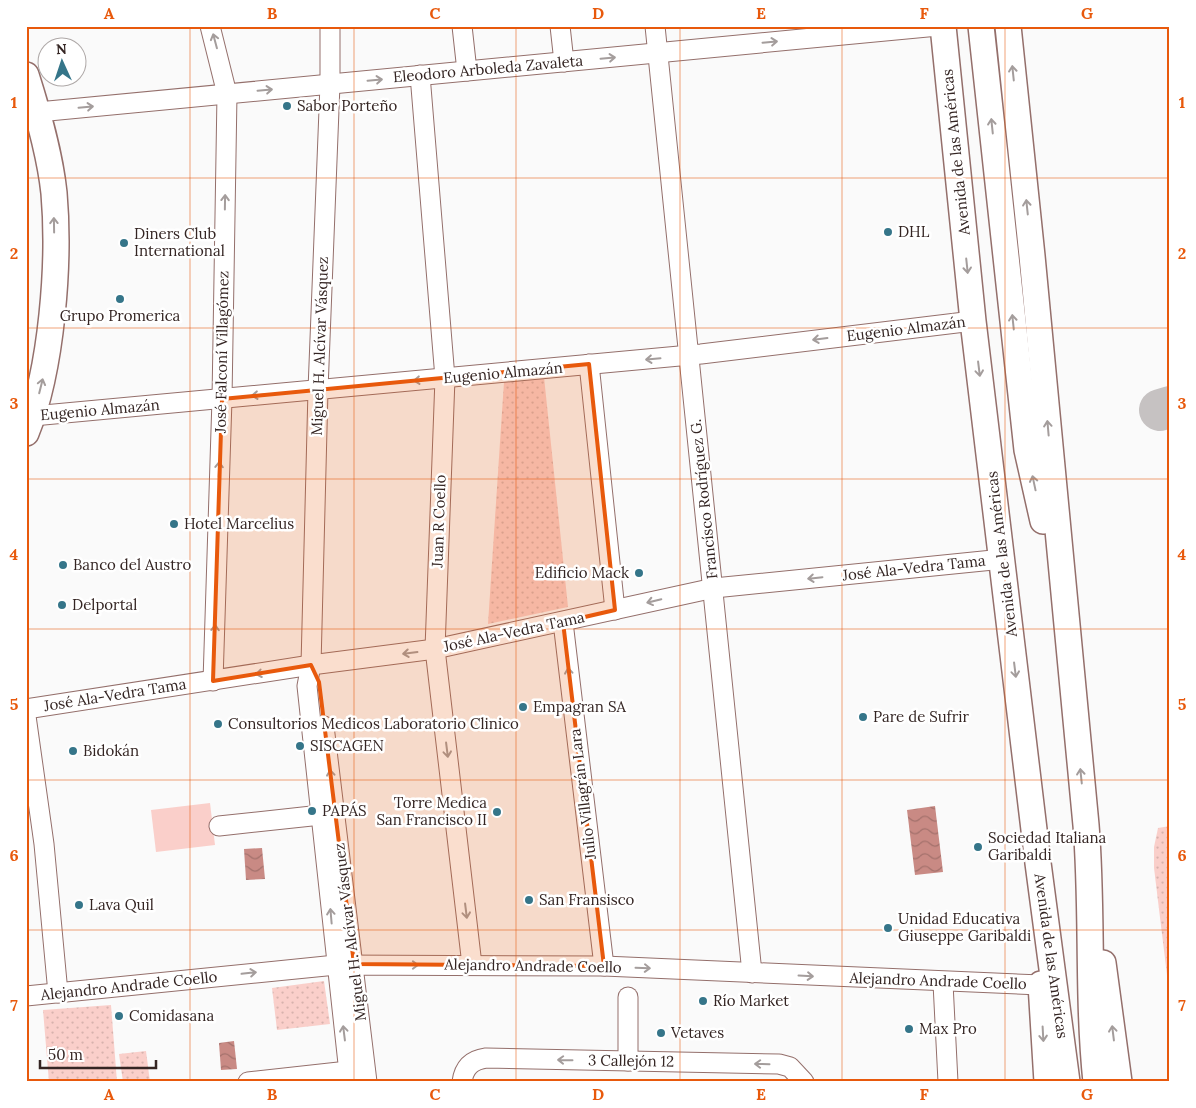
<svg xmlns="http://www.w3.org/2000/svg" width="1196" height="1108" viewBox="0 0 1196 1108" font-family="Lora,serif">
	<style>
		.grass { fill: url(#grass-dots) }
		.pitch { fill: #facfca }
		.water { fill: url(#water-waves) }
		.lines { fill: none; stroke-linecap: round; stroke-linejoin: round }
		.taxiway { stroke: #c6c2c2; stroke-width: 42 }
		.minor-casing { stroke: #946f6b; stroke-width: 21 }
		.major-casing { stroke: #946f6b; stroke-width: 28 }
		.minor { stroke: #fff; stroke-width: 19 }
		.major { stroke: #fff; stroke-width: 25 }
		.oneway { stroke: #a49d9c }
		.marked { fill: #e8590c; fill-opacity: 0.2; stroke: #e8590c; stroke-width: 4; stroke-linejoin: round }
		.grid { fill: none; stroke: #e8590c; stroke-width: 1; stroke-opacity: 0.55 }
		.poi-dot { fill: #357589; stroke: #fff; stroke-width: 2 }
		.labels { text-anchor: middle; stroke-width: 5; stroke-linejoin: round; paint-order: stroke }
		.street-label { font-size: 15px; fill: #342523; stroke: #fff }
		.poi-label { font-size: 15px; fill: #342523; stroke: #fff; text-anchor: start }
		.neatline { fill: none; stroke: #e8590c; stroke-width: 2 }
		.grid-label { font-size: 16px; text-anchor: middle; font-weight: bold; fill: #e8590c }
	</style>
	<defs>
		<pattern id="grass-dots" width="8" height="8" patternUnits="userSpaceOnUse" patternTransform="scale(1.25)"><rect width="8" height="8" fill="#facfca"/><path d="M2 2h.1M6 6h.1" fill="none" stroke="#d7b2ad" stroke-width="1.8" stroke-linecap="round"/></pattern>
		<pattern id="water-waves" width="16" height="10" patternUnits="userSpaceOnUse" patternTransform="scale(1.25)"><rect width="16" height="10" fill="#c98a84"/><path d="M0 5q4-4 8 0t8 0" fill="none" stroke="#a4716c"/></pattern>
	</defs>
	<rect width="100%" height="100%" fill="#fafafa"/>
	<g class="grass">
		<polygon points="544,377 568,607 488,624 504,382"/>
		<polygon points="1170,826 1170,1000 1154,868 1154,847 1158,828"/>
		<polygon points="324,981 330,1024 277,1030 272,988"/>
		<polygon points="111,1005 117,1082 49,1082 43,1010"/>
		<polygon points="146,1051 150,1082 123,1082 119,1054"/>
	</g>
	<polygon class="pitch" points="210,803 215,845 156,852 151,810"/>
	<g class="water">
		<polygon points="935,806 943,872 915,875 907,810"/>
		<polygon points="262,848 265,879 246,880 244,849"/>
		<polygon points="234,1041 237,1069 221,1070 219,1043"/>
	</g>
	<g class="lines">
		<polyline class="taxiway" points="1160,410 1170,407"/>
		<defs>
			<g id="minor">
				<polyline points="210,26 227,94 222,399 213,681"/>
				<polyline points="330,26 330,84 318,390 311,665 307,686 350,1082"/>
				<polyline points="462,26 467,71"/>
				<polyline points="560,26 564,62"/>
				<polyline points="655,26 752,973"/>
				<polyline points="420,75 445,378 435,649 472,965"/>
				<polyline points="38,112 938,26"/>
				<polyline points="589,364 615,610"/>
				<polyline points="33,416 701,354 973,321"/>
				<polyline points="563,622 604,966"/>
				<polyline points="26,709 311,665 435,649 714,588 1003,559"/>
				<polyline points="26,716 44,844 58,993"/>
				<polyline points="324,726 367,1082"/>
				<polyline points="219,826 321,815"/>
				<polyline points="943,983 948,1082"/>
				<polyline points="26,996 336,965 604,966 1041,985"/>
				<polyline points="628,1061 628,997"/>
				<polyline points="248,1082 348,1071"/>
				<path d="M462,1082C464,1067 472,1060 486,1058L779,1064L790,1067L804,1082"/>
			</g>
			<g id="major">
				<polyline points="943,26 973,321 1038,863 1067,1082"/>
				<polyline points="981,26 1027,450 1043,521"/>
				<path d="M1008,26L1032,256L1086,825C1093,910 1087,996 1096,1082"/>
				<path d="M26,75C38,113 50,154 54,193C60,262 52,369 26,433"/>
				<polyline points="1103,963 1119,1082"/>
				<polyline points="1041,984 1047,1082"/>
			</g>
		</defs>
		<use href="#minor" class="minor-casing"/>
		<use href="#major" class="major-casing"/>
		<use href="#minor" class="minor"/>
		<use href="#major" class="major"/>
	</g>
	<defs><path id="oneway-shaft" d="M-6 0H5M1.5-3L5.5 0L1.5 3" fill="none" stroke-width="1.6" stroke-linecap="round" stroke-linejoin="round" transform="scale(1.25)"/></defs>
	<g class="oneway">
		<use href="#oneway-shaft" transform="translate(215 41) rotate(-105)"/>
		<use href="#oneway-shaft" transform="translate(770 42) rotate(-5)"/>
		<use href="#oneway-shaft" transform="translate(608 58) rotate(-5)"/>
		<use href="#oneway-shaft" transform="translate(1013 73) rotate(-96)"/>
		<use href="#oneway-shaft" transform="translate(375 80) rotate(-5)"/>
		<use href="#oneway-shaft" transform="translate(265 90) rotate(-5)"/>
		<use href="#oneway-shaft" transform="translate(86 107) rotate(-5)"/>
		<use href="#oneway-shaft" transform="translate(992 126) rotate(-96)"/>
		<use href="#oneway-shaft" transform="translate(225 202) rotate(-89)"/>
		<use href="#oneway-shaft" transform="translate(1027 207) rotate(-96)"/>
		<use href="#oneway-shaft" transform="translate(54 225) rotate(-91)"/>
		<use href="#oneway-shaft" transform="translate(967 266) rotate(84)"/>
		<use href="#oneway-shaft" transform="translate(1013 322) rotate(-96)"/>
		<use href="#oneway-shaft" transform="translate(820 339) rotate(173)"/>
		<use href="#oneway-shaft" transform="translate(653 359) rotate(175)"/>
		<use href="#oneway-shaft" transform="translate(979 369) rotate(83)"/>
		<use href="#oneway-shaft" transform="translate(421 380) rotate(175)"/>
		<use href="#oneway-shaft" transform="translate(41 386) rotate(-76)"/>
		<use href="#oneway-shaft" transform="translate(259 395) rotate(175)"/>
		<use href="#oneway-shaft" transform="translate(1048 428) rotate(-95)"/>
		<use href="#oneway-shaft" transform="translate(219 469) rotate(-88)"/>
		<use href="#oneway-shaft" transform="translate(1034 483) rotate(-102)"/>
		<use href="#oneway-shaft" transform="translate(815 578) rotate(174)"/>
		<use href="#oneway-shaft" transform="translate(654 601) rotate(167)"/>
		<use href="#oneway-shaft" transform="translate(215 632) rotate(-88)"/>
		<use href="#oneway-shaft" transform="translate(410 653) rotate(173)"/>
		<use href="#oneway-shaft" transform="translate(1015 670) rotate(83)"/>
		<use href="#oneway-shaft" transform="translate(263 673) rotate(171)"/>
		<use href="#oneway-shaft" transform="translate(569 675) rotate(-97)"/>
		<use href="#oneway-shaft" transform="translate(447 750) rotate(83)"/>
		<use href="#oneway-shaft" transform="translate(1081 776) rotate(-96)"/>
		<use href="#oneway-shaft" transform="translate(331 777) rotate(-97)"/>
		<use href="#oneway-shaft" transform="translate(466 911) rotate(83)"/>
		<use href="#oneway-shaft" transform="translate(331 916) rotate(-95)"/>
		<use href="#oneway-shaft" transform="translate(411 965)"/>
		<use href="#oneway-shaft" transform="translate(643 968) rotate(2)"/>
		<use href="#oneway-shaft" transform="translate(249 973) rotate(-6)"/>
		<use href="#oneway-shaft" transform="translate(806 976) rotate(3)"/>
		<use href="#oneway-shaft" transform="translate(344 1033) rotate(-97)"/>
		<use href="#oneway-shaft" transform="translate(1113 1033) rotate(-97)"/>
		<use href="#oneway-shaft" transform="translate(1043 1034) rotate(87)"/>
		<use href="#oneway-shaft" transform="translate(565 1060) rotate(-179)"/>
		<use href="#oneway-shaft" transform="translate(762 1064) rotate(-179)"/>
	</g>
	<path class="marked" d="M589,364L615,610L563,622L604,966L354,964L319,682L311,665L213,681L222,399Z"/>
	<path class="grid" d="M190,26V1082M354,26V1082M516,26V1082M680,26V1082M842,26V1082M1005,26V1082M26,178H1170M26,328H1170M26,479H1170M26,629H1170M26,780H1170M26,930H1170"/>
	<g class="poi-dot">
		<circle cx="287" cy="106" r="5"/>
		<circle cx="888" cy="232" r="5"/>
		<circle cx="124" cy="243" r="5"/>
		<circle cx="120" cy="299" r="5"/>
		<circle cx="174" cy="524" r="5"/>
		<circle cx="63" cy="565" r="5"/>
		<circle cx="639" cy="573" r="5"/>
		<circle cx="62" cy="605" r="5"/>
		<circle cx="523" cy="707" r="5"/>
		<circle cx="863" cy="717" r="5"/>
		<circle cx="218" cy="724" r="5"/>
		<circle cx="300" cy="746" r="5"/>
		<circle cx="73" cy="751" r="5"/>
		<circle cx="312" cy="811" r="5"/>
		<circle cx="497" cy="812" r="5"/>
		<circle cx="978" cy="847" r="5"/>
		<circle cx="529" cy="900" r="5"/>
		<circle cx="79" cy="905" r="5"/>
		<circle cx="888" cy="928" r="5"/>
		<circle cx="703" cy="1001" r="5"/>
		<circle cx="119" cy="1016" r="5"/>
		<circle cx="909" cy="1029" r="5"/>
		<circle cx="661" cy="1033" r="5"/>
	</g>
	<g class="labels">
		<g class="street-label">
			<text transform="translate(488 69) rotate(-5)" y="5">Eleodoro Arboleda Zavaleta</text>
			<text transform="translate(956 152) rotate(-96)" y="5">Avenida de las Américas</text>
			<text transform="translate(906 329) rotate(-7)" y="5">Eugenio Almazán</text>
			<text transform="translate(320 346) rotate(-88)" y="5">Miguel H. Alcívar Vásquez</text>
			<text transform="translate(222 352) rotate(-89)" y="5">José Falconí Villagómez</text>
			<text transform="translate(503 373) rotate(-5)" y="5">Eugenio Almazán</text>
			<text transform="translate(100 410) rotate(-5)" y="5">Eugenio Almazán</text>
			<text transform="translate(704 499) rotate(-96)" y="5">Francísco Rodríguez G.</text>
			<text transform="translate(439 521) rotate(-88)" y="5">Juan R Coello</text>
			<text transform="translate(1002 554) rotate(-97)" y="5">Avenida de las Américas</text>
			<text transform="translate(914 568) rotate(-6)" y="5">José Ala-Vedra Tama</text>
			<text transform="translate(514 632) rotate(-12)" y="5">José Ala-Vedra Tama</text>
			<text transform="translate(115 695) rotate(-9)" y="5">José Ala-Vedra Tama</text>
			<text transform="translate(583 794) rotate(-97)" y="5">Julio Villagrán Lara</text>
			<text transform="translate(350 932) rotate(-97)" y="5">Miguel H. Alcívar Vásquez</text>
			<text transform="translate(1051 956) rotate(82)" y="5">Avenida de las Américas</text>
			<text transform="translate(533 966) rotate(1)" y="5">Alejandro Andrade Coello</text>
			<text transform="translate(938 981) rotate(2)" y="5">Alejandro Andrade Coello</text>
			<text transform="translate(129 986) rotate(-6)" y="5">Alejandro Andrade Coello</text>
			<text transform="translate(631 1061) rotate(1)" y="5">3 Callejón 12</text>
		</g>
		<g class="poi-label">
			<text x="297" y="111">Sabor Porteño</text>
			<text x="898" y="237">DHL</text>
			<text x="134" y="239">Diners Club<tspan x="134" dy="17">International</tspan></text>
			<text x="120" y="321" text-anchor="middle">Grupo Promerica</text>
			<text x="184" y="529">Hotel Marcelius</text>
			<text x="73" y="570">Banco del Austro</text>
			<text x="629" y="578" text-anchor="end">Edificio Mack</text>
			<text x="72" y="610">Delportal</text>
			<text x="533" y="712">Empagran SA</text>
			<text x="873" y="722">Pare de Sufrir</text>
			<text x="228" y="729">Consultorios Medicos Laboratorio Clinico</text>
			<text x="310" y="751">SISCAGEN</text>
			<text x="83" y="756">Bidokán</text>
			<text x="487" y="808" text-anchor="end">Torre Medica<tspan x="487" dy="17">San Francisco II</tspan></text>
			<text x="322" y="816">PAPÁS</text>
			<text x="988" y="843">Sociedad Italiana<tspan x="988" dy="17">Garibaldi</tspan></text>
			<text x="539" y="905">San Fransisco</text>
			<text x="89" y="910">Lava Quil</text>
			<text x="898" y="924">Unidad Educativa<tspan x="898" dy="17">Giuseppe Garibaldi</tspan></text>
			<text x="713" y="1006">Río Market</text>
			<text x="129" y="1021">Comidasana</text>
			<text x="919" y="1034">Max Pro</text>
			<text x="671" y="1038">Vetaves</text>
		</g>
	</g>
	<rect width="1196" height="1108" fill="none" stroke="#ffffff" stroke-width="55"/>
	<g transform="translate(62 62) rotate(357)"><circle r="24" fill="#ffffff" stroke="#aea8a7"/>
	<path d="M0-4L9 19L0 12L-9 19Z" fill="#357589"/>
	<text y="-8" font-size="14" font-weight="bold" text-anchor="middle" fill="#342523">N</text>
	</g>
	<path d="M40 1060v8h116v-8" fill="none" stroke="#342523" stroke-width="2.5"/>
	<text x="48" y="1060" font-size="15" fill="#342523" stroke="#ffffff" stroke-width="4" paint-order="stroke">50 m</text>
	<rect x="28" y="28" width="1140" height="1052" class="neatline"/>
	<g class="grid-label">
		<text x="109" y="19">A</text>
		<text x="272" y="19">B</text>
		<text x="435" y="19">C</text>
		<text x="598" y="19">D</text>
		<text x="761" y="19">E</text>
		<text x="924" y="19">F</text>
		<text x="1087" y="19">G</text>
		<text x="14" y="108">1</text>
		<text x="1182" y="108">1</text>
		<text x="14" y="259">2</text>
		<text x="1182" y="259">2</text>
		<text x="14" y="409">3</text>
		<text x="1182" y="409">3</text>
		<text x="14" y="560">4</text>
		<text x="1182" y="560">4</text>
		<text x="14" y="710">5</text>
		<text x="1182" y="710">5</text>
		<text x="14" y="861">6</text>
		<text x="1182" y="861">6</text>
		<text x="14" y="1011">7</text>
		<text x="1182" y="1011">7</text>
		<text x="109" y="1100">A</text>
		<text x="272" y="1100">B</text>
		<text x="435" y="1100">C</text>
		<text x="598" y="1100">D</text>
		<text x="761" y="1100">E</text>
		<text x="924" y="1100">F</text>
		<text x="1087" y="1100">G</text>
	</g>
</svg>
